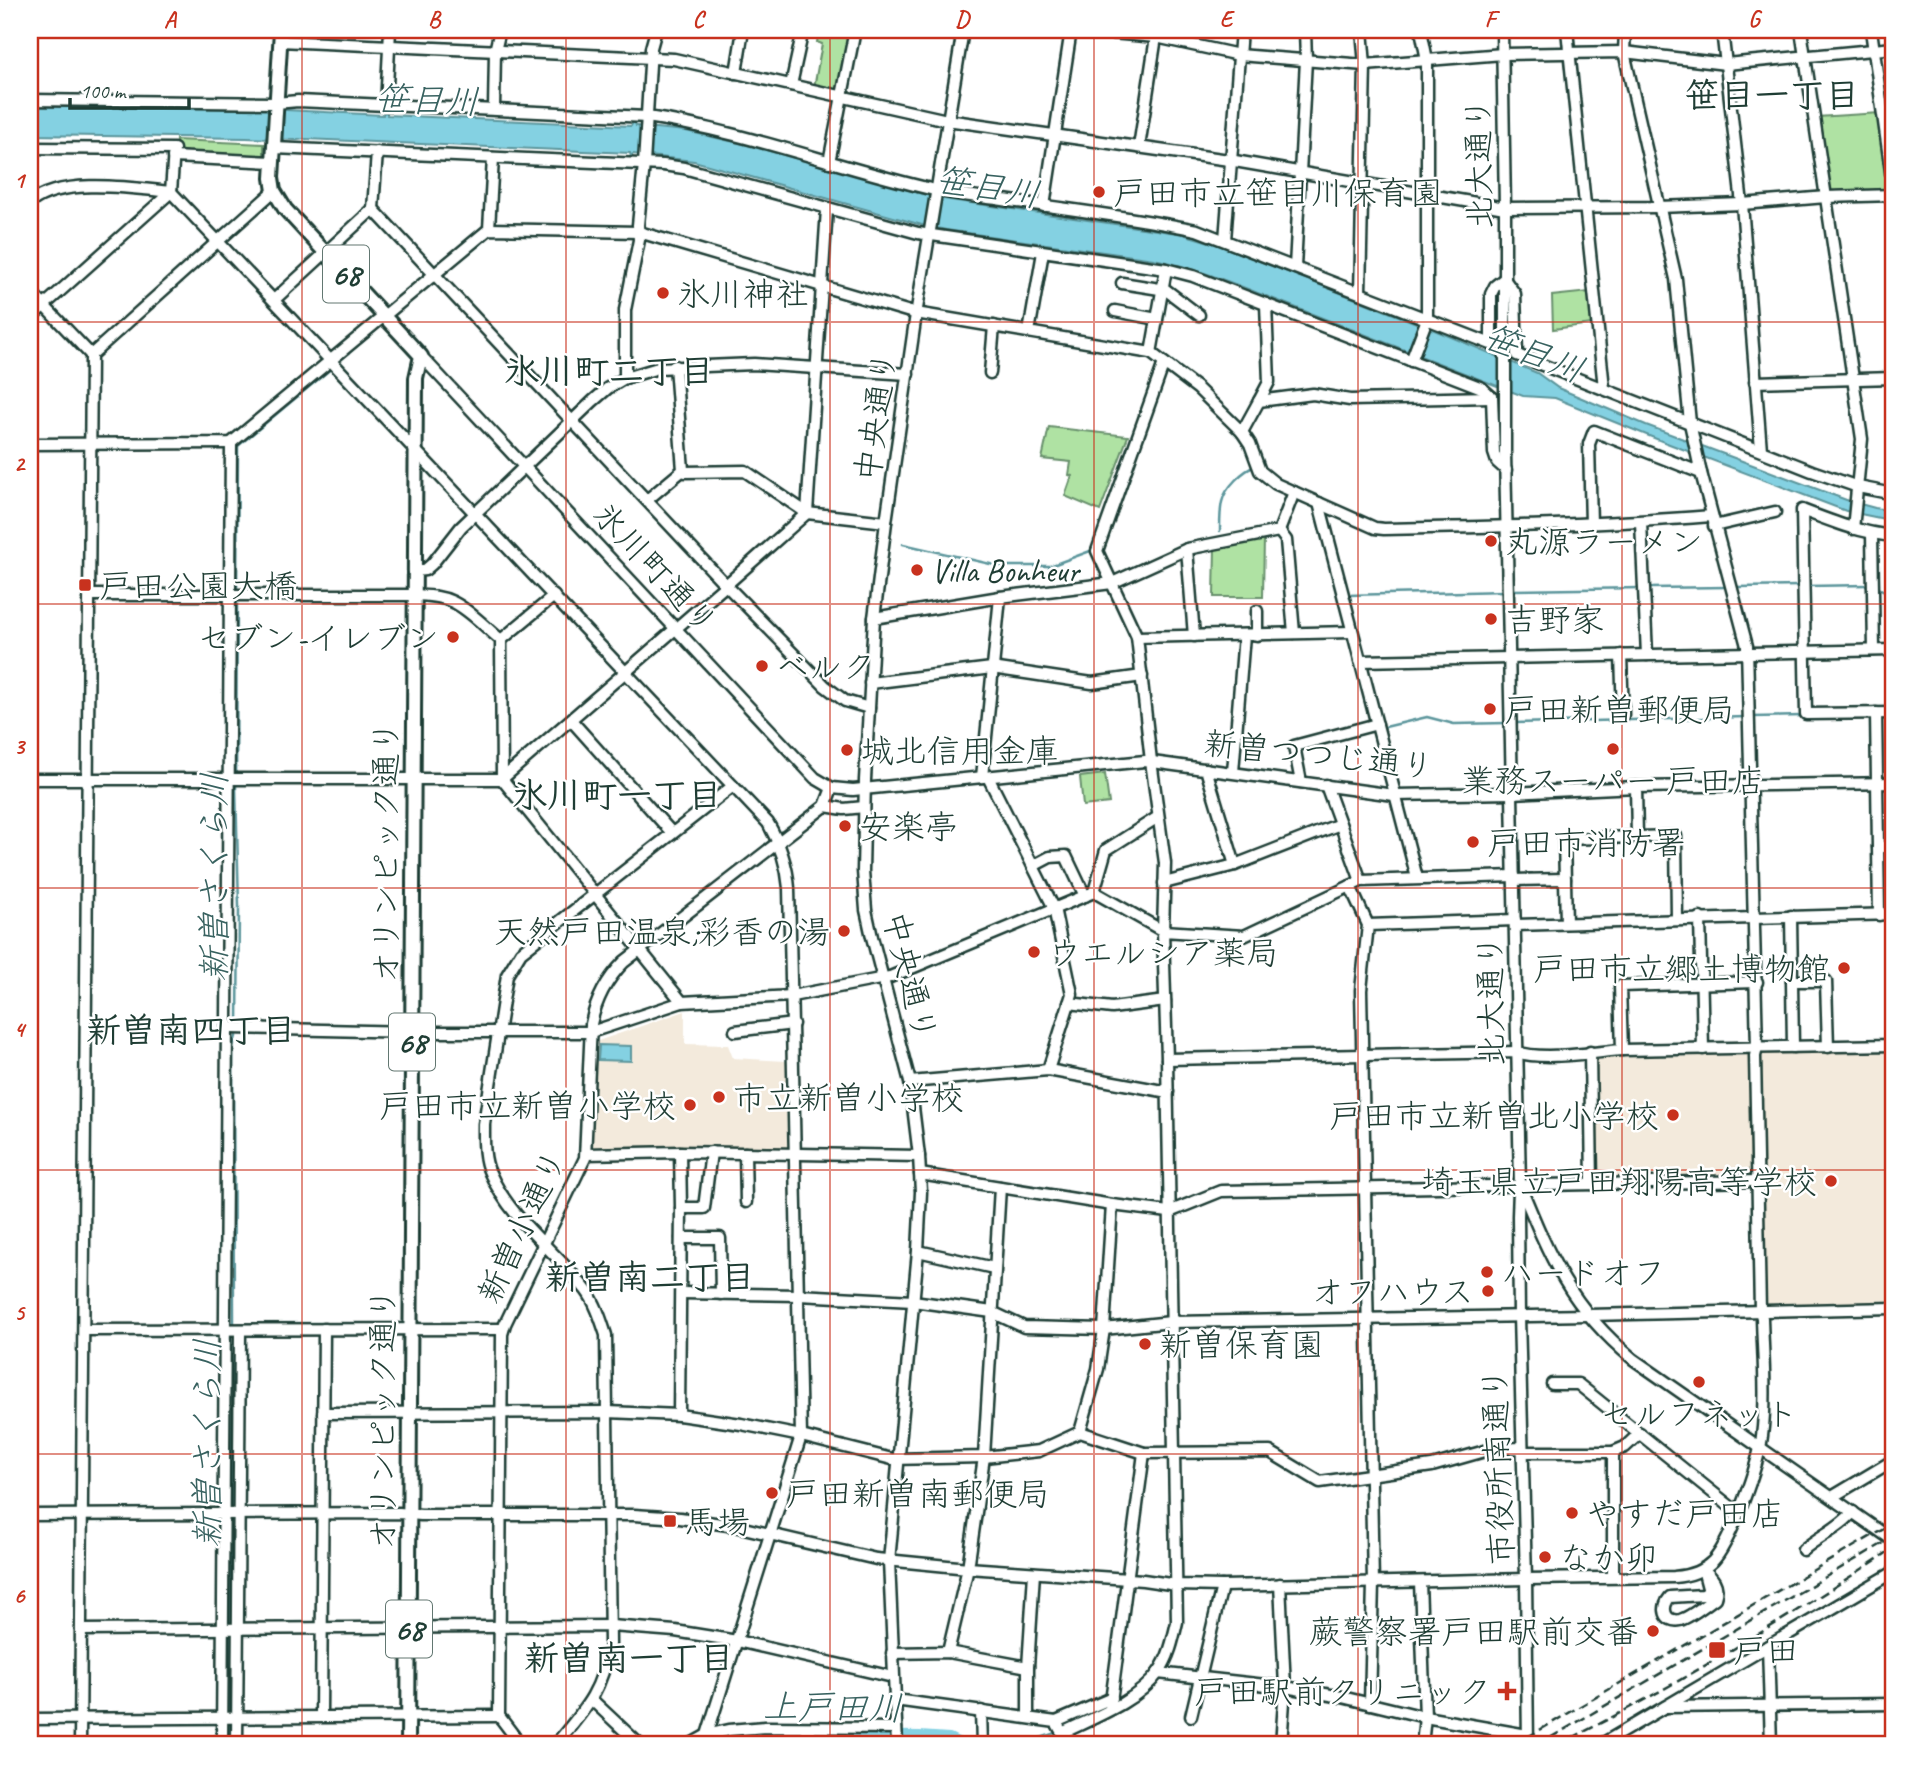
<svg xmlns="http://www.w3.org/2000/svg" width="1924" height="1775" viewBox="0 0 1924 1775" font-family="Caveat,'Klee One',sans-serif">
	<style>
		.built { fill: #f3eadc }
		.green { fill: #afe2a3; stroke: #67906c; stroke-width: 2 }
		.water { fill: #84d1e2; stroke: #5c969c; stroke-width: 2 }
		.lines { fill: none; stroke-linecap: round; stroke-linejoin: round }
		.stream { stroke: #5c969c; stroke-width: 2.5 }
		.river { stroke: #84d1e2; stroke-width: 14 }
		.minor-casing { stroke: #1f3d34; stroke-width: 15 }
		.major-casing { stroke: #1f3d34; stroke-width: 18 }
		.minor { stroke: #fff; stroke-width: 10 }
		.major { stroke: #fff; stroke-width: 12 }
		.rail { stroke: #1f3d34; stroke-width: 2.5; stroke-dasharray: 10 5; stroke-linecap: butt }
		.grid { fill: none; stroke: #c8321e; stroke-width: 2; stroke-opacity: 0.55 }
		.poi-dot { fill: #c8321e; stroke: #fff; stroke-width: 2.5 }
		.labels { text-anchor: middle; stroke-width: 5; stroke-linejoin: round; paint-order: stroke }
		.shield { fill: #fff; stroke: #627771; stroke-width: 2 }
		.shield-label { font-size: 32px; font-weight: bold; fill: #1f3d34 }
		.street-label { font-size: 33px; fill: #1f3d34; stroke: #fff }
		.poi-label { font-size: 33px; fill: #1f3d34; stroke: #fff; text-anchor: start }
		.neighbourhood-label { font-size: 35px; font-weight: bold; fill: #1f3d34; stroke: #fff }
		.water-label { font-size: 35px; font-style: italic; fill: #386260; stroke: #fff }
		.neatline { fill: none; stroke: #c8321e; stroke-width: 2.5 }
		.grid-label { font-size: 23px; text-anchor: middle; font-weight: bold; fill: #c8321e }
	</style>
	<rect width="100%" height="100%" fill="#fff"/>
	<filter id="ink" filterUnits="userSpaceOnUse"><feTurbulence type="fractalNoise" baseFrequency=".0143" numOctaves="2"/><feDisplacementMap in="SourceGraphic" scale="14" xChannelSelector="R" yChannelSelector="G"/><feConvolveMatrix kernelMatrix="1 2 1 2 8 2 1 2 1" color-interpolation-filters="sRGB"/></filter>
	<g filter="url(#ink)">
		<g class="built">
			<polygon points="685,1011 685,1044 728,1045 733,1058 786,1061 787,1149 591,1149 598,1041"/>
			<polygon points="1894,1051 1894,1301 1766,1304 1764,1193 1767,1189 1767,1174 1763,1171 1760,1055 1762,1053"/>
			<polygon points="1748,1055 1749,1057 1752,1173 1730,1176 1728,1174 1716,1174 1715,1176 1596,1179 1594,1058"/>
		</g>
		<g class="green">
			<polygon points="819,30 852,30 839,93 814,88 822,44 817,42"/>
			<polygon points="1880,113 1892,193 1828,194 1817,117"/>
			<polygon points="176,140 264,144 264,159 175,155"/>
			<polygon points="1589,292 1592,324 1553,329 1552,296"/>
			<polygon points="1049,427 1128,436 1100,511 1065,496 1072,476 1069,475 1071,462 1042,459"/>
			<polygon points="1264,537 1263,597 1214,597 1215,547"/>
			<polygon points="1105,774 1109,803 1083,806 1080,777"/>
		</g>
		<g class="water">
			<path d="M30,106L266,109L383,115L384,110H387V115L631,126L633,122H635L636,126L686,131L748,145L937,198L1183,234L1184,231L1187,232L1186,235L1220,245L1222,243L1225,244L1224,247L1429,328L1430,326H1432V329L1537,373L1558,388L1646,425L1849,501L1875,508L1894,511V521L1846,511L1664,442L1555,398L1523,396L1266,296L1264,300L1263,299V295C1227,281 1192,267 1154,259L946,230L922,225L694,161L633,154L631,157L630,153L305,139L297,140L246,138L30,135Z"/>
			<polygon points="599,1045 631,1046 631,1061 598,1060"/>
		</g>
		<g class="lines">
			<g class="stream">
				<polyline points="338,362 381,326"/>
				<path d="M1220,531C1220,521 1220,511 1222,502C1225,488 1243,470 1256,466"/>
				<polyline points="903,544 999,566 1050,566 1093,550"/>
				<polyline points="1806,586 1869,585"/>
				<polyline points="1875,586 1894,596"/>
				<polyline points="1736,587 1799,586"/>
				<polyline points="1648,588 1729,587"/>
				<polyline points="1512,590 1642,588"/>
				<polyline points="237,592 238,446 333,367"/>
				<polyline points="1347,595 1505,591"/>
				<polyline points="237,599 236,787 239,907 238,1026"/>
				<polyline points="1753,717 1802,716"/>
				<polyline points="1515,723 1746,717"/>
				<polyline points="1381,728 1427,717 1454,724 1508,723"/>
				<polyline points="234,1327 233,1047 237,1033"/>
				<polyline points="230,1715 230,1573 234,1333"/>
				<polyline points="230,1722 230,1745"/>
				<polyline points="1021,1745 1055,1733"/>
			</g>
			<polyline class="river" points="708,1745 743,1736 919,1738 949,1740 959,1745"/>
			<defs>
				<g id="minor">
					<polyline points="1078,30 1156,37 1239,55 1365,65 1503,54 1624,52 1726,64 1894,48"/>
					<path d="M1502,30L1505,208V452L1520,1185C1550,1258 1570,1307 1633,1359L1894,1541"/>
					<polyline points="1567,30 1604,388"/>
					<polyline points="1722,30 1742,204 1761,450"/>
					<polyline points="1801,30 1862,439 1853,529"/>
					<polyline points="1871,30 1894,193"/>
					<polyline points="280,41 674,59 947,120 1229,160 1505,208 1658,207 1742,204 1826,197 1894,195"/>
					<polyline points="736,73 743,30"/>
					<polyline points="791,85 803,30"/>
					<path d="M30,100L276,103L298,101L647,117C745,131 838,168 935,190C957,195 981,197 1003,200C1068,209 1133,217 1197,230L1491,344V294L1495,286L1504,279L1515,294L1517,355L1812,471L1858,487L1894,494"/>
					<polyline points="386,105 390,30"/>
					<polyline points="494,109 495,51 500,30"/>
					<polyline points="1139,147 1156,37"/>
					<polyline points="30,148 174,149 171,192 30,318"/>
					<polyline points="274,148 663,165 684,168 918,233 1166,269 1193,276 1482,388 1492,397 1494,453 1497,462 1506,470"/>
					<polyline points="173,157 273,162"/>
					<polyline points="829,162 855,30"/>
					<path d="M30,203C61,177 132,188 171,192L768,823C780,844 787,863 789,888L801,1436L707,1735"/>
					<polyline points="1044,206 1071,30"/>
					<polyline points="373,209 726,585 825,686 845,701 869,708"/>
					<polyline points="489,229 493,158"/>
					<polyline points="1225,240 1241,30"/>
					<polyline points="1295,267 1306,60 1305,30"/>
					<polyline points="1122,283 1166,290 1199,315"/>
					<polyline points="30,291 91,355 80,1745"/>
					<polyline points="1360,293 1365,65 1362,30"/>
					<polyline points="274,300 373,209 377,152"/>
					<polyline points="1115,311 1157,319"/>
					<polyline points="1029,332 1043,252"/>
					<polyline points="1151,353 1166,269"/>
					<polyline points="91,355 274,191"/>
					<polyline points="421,356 815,778 832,788 853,790 1145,761 1394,795 1512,793 1636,787 1894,783"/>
					<polyline points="1411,361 1427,319 1427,60 1421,30"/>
					<polyline points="990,373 994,326"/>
					<polyline points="625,378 625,310 639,240 638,225 644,164 651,48 656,30"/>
					<polyline points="1755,382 1894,378"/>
					<polyline points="1259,401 1269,382 1266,304"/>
					<polyline points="1242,432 1259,401 1313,394 1350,400 1492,397"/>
					<path d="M30,444L231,443L489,229L639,232L910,312L1151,353L1197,388L1242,432L1250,444L1260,471L1276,484L1375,528L1384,529C1494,527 1603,525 1711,516"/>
					<polyline points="683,470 685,472 745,471 807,513 886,522"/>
					<polyline points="647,500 683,470 675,366"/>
					<polyline points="1319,503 1417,878"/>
					<polyline points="1641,522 1647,655"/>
					<polyline points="1591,524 1589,444 1594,431 1701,473"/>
					<polyline points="1714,526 1775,512"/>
					<polyline points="1279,531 1286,540 1294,633"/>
					<polyline points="1872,534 1874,650"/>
					<path d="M1894,536C1861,533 1833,522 1802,510L1806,714L1894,713"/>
					<polyline points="1187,549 1194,636"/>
					<polyline points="415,571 425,570 432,564 461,527 525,466 593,401 608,388 625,378 658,368 754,364 908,374"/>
					<path d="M90,595H414C428,596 441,596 453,602C470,610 486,628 501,640L502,779L682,1002"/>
					<polyline points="1257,611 1257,635"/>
					<polyline points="874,618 1000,597 1112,583 1187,549 1279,531 1294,492"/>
					<polyline points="1137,637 1352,632"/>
					<polyline points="501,640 554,596"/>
					<polyline points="1621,655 1623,715"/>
					<polyline points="1360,661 1894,650"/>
					<polyline points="870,683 992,668 1092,683 1142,676"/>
					<polyline points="1876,713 1879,915"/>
					<polyline points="571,720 672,833"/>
					<polyline points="1206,769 1235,865"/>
					<polyline points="1233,772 1244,635"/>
					<polyline points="982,777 1000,597"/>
					<polyline points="988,777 1054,908 1072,994 1048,1070"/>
					<polyline points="30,779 502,779 726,585 807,513 827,209"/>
					<polyline points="1301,782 1294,746 1377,724"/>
					<polyline points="1326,785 1361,881"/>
					<polyline points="825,806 844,809 864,807"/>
					<polyline points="1637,837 1676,836 1677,919"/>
					<polyline points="1878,847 1894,847"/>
					<polyline points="1033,866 1050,857 1066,856 1085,896"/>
					<polyline points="1514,880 1565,879"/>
					<polyline points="1164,883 1235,865 1340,824"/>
					<polyline points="1350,886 1368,925 1361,990 1373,1583 1370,1704"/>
					<polyline points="1094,892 1106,850 1158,817"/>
					<polyline points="1791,916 1793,1047"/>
					<polyline points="1700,918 1703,1049"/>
					<polyline points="1566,923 1564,839 1637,837 1636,787"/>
					<polyline points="1368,925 1515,920"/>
					<polyline points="1515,925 1894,914"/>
					<polyline points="1792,981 1826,981 1828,1047"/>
					<polyline points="1069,1003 1112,1008 1165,1001"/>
					<polyline points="232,1028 412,1032 591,1032 682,1002 792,996 890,977 1094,892 1163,931 1165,863 1151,761 1137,637 1097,551 1164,363"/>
					<polyline points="735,1031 793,1024"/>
					<polyline points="1622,1050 1620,986 1757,982"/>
					<polyline points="1590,1052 1592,1184"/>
					<path d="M1167,1059L1517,1052C1543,1061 1594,1052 1622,1050L1894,1045"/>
					<polyline points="910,1082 1048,1070 1168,1092"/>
					<polyline points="745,1153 746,1202"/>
					<polyline points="586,1154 680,1152 919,1156"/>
					<polyline points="920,1174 1112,1205 1169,1212 1221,1191 1758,1181"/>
					<polyline points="1519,1189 1518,1216 1519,1316 1526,1579 1528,1745"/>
					<polyline points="681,1208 704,1208 711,1152"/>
					<polyline points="681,1238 720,1238 721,1294"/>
					<polyline points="918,1251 994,1268"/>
					<polyline points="681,1293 799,1295 913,1301 992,1312 1024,1327 1104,1329 1171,1322 1588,1315 1894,1308"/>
					<polyline points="84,1330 503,1329"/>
					<polyline points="1552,1384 1578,1384 1737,1512"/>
					<polyline points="323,1413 608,1412 679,1415 741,1424 801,1436 892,1459 984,1457 1039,1451 1080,1432 1098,1369 1104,1329 1112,1205"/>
					<polyline points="679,1415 681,1208 680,1152"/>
					<polyline points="1080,1432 1144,1453 1270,1452 1320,1482 1432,1466 1492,1449 1522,1448"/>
					<polyline points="1523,1452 1613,1452 1625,1447 1640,1433"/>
					<polyline points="1832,1497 1894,1460"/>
					<path d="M30,1515L399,1513L421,1515H634L680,1518L735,1526L876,1559L968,1568L1143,1580L1177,1585L1222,1586L1526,1579L1674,1577C1689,1576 1702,1572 1713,1561C1731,1542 1759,1463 1762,1436C1767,1398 1763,1356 1762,1318L1760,1311L1755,1056L1757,1048L1747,646L1700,469L1690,423L1676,279L1624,52L1625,30"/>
					<path d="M1803,1550C1819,1536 1840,1528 1853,1512"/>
					<path d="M1703,1569C1712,1577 1720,1585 1715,1598C1707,1604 1689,1618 1680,1620C1664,1623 1661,1607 1670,1597L1703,1595L1708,1592V1588Z"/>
					<polyline points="1613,1577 1613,1452"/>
					<polyline points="1420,1582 1425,1717 1422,1745"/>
					<polyline points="1280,1584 1285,1687 1281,1745"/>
					<polyline points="81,1630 611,1626 675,1631 737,1641 893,1677"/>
					<polyline points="1768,1646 1771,1745"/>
					<polyline points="948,1652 968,1568 984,1457 1000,1187"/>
					<polyline points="892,1653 948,1652 1028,1667"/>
					<polyline points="1158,1673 1285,1687 1342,1697 1425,1717 1527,1735"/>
					<polyline points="592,1700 640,1745"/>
					<polyline points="895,1700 1056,1722 1069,1745"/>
					<polyline points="1665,1707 1894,1704"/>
					<polyline points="1110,1709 1144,1453"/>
					<polyline points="981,1711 982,1745"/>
					<polyline points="321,1716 324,1329"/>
					<polyline points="1191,1716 1222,1586"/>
					<polyline points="1028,1717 1028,1667 1034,1573"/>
					<polyline points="30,1719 499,1716"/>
					<polyline points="1056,1722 1112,1698"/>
					<path d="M1062,1733C1093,1718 1138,1701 1158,1673C1169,1658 1173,1640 1177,1622L1167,1059L1163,931L1244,936L1361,881L1514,876"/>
					<polyline points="222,1745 231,443"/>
					<polyline points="237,1745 240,1330"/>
					<path d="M521,1745L499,1716L502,1334L505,1324L585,1158L591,1024C596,999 606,980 624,962L825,806L832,788"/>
					<path d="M555,1745C586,1708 601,1693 610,1644L606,1335C601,1320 596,1303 586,1290C555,1250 511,1221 490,1173C483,1158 484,1140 484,1124L507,975L521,952L733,786"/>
					<polyline points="689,1745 707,1735 729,1730 765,1727 896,1728"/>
					<polyline points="735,1745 742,1743 809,1745"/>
					<polyline points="897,1745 889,1561 918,1251 921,1192 919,1156 910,1082 872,937 866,910 863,871 865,780 874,618 886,522 915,321 963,30"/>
					<polyline points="1600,1745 1894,1572"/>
				</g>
				<polyline id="major" points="281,30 272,178 274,191 285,209 421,356 416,378 408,1745"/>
			</defs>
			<use href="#minor" class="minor-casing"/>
			<use href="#major" class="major-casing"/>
			<use href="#minor" class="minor"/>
			<use href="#major" class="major"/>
			<g class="rail">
				<polyline points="1514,1745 1894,1523"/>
				<polyline points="1538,1745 1894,1537"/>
				<path d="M1558,1745C1672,1688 1782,1622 1888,1552"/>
			</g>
		</g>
	</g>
	<path class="grid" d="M302,30V1745M566,30V1745M830,30V1745M1094,30V1745M1358,30V1745M1622,30V1745M30,322H1894M30,604H1894M30,888H1894M30,1170H1894M30,1454H1894"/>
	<g class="poi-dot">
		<circle cx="1099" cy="192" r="7"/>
		<circle cx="663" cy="293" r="7"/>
		<circle cx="1491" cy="541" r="7"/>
		<circle cx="917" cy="570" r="7"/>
		<rect x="78" y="578" width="14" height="14" rx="3.5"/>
		<circle cx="1491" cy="619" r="7"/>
		<circle cx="453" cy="637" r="7"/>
		<circle cx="762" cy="666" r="7"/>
		<circle cx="1490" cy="709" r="7"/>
		<circle cx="1613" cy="749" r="7"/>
		<circle cx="847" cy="750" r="7"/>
		<circle cx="845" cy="826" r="7"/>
		<circle cx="1473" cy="842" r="7"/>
		<circle cx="844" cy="931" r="7"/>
		<circle cx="1034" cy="952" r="7"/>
		<circle cx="1844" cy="968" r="7"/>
		<circle cx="719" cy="1097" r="7"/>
		<circle cx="690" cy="1105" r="7"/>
		<circle cx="1673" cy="1115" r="7"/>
		<circle cx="1831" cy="1181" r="7"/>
		<circle cx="1487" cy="1272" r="7"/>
		<circle cx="1488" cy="1291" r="7"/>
		<circle cx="1145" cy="1344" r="7"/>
		<circle cx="1699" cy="1382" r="7"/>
		<circle cx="772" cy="1493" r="7"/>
		<circle cx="1572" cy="1513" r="7"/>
		<rect x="663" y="1514" width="14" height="14" rx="3.5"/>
		<circle cx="1545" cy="1557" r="7"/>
		<circle cx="1653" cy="1631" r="7"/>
		<rect x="1708" y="1641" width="18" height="18" rx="3.5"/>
		<path d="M1503.5 1680.5h7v7h7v7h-7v7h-7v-7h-7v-7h7z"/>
	</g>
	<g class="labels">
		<g class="shield">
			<rect x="323" y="245.5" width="46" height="57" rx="5"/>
			<rect x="389" y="1013.5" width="46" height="57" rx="5"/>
			<rect x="386" y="1600.5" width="46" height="57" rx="5"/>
		</g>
		<g class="shield-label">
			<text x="346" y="285">68</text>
			<text x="412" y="1053">68</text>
			<text x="409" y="1640">68</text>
		</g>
		<g class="street-label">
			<text transform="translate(1478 163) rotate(-91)" y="12">北大通り</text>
			<text transform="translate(875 416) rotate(-82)" y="12">中央通り</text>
			<text transform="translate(656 568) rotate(47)" y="12">氷川町通り</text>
			<text transform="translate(1319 754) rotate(6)" y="12">新曽つつじ通り</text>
			<text transform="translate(385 852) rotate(-90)" y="12">オリンピック通り</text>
			<text transform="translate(911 976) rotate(76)" y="12">中央通り</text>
			<text transform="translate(1490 1000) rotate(-91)" y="12">北大通り</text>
			<text transform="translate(521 1226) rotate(-65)" y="12">新曽小通り</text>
			<text transform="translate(382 1419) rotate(-90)" y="12">オリンピック通り</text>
			<text transform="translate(1497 1466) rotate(-92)" y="12">市役所南通り</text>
		</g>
		<g class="poi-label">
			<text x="1113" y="204">戸田市立笹目川保育園</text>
			<text x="677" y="305">氷川神社</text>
			<text x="1505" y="553">丸源ラーメン</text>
			<text x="931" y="582">Villa Bonheur</text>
			<text x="99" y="597">戸田公園大橋</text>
			<text x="1505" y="631">吉野家</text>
			<text x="439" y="649" text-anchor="end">セブン-イレブン</text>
			<text x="776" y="678">ベルク</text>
			<text x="1504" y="721">戸田新曽郵便局</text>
			<text x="861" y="762">城北信用金庫</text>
			<text x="1613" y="792" text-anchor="middle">業務スーパー 戸田店</text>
			<text x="859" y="838">安楽亭</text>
			<text x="1487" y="854">戸田市消防署</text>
			<text x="830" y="943" text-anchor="end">天然戸田温泉;彩香の湯</text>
			<text x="1048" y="964">ウエルシア薬局</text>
			<text x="1830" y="980" text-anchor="end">戸田市立郷土博物館</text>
			<text x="733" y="1109">市立新曽小学校</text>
			<text x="676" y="1117" text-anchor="end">戸田市立新曽小学校</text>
			<text x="1659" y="1127" text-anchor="end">戸田市立新曽北小学校</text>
			<text x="1817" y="1193" text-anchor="end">埼玉県立戸田翔陽高等学校</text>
			<text x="1501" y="1284">ハードオフ</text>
			<text x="1474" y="1303" text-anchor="end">オフハウス</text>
			<text x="1159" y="1356">新曽保育園</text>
			<text x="1699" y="1425" text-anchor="middle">セルフネット</text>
			<text x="786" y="1505">戸田新曽南郵便局</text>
			<text x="1586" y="1525">やすだ戸田店</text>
			<text x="684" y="1533">馬場</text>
			<text x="1559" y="1569">なか卯</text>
			<text x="1639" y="1643" text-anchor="end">蕨警察署戸田駅前交番</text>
			<text x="1733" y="1662">戸田</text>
			<text x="1491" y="1703" text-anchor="end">戸田駅前クリニック</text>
		</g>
		<g class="neighbourhood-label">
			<text x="1772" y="107">笹目一丁目</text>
			<text x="609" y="383">氷川町二丁目</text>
			<text x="617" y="807">氷川町一丁目</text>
			<text x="191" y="1042">新曽南四丁目</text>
			<text x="650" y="1289">新曽南二丁目</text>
			<text x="629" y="1670">新曽南一丁目</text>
		</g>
		<g class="water-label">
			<text transform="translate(427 100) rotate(2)" y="12">笹目川</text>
			<text transform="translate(988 187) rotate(9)" y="12">笹目川</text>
			<text transform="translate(1534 353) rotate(21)" y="12">笹目川</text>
			<text transform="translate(214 877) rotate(-90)" y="12">新曽さくら川</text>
			<text transform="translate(207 1443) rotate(-90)" y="12">新曽さくら川</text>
			<text transform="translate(833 1707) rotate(1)" y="12">上戸田川</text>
		</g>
	</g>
	<rect width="1924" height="1775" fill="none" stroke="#fff" stroke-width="77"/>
	<path d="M70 98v10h119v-10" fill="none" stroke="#1f3d34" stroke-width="3.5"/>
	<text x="80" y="98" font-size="21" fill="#1f3d34" stroke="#ffffff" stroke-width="5" paint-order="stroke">100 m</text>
	<rect x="38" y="38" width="1847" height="1698" class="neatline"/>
	<g class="grid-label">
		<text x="170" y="27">A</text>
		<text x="434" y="27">B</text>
		<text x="698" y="27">C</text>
		<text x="962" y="27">D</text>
		<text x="1226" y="27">E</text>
		<text x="1490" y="27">F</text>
		<text x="1754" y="27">G</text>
		<text x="19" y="188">1</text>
		<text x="19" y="471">2</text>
		<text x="19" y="754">3</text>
		<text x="19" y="1037">4</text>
		<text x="19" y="1320">5</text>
		<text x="19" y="1603">6</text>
	</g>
</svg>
